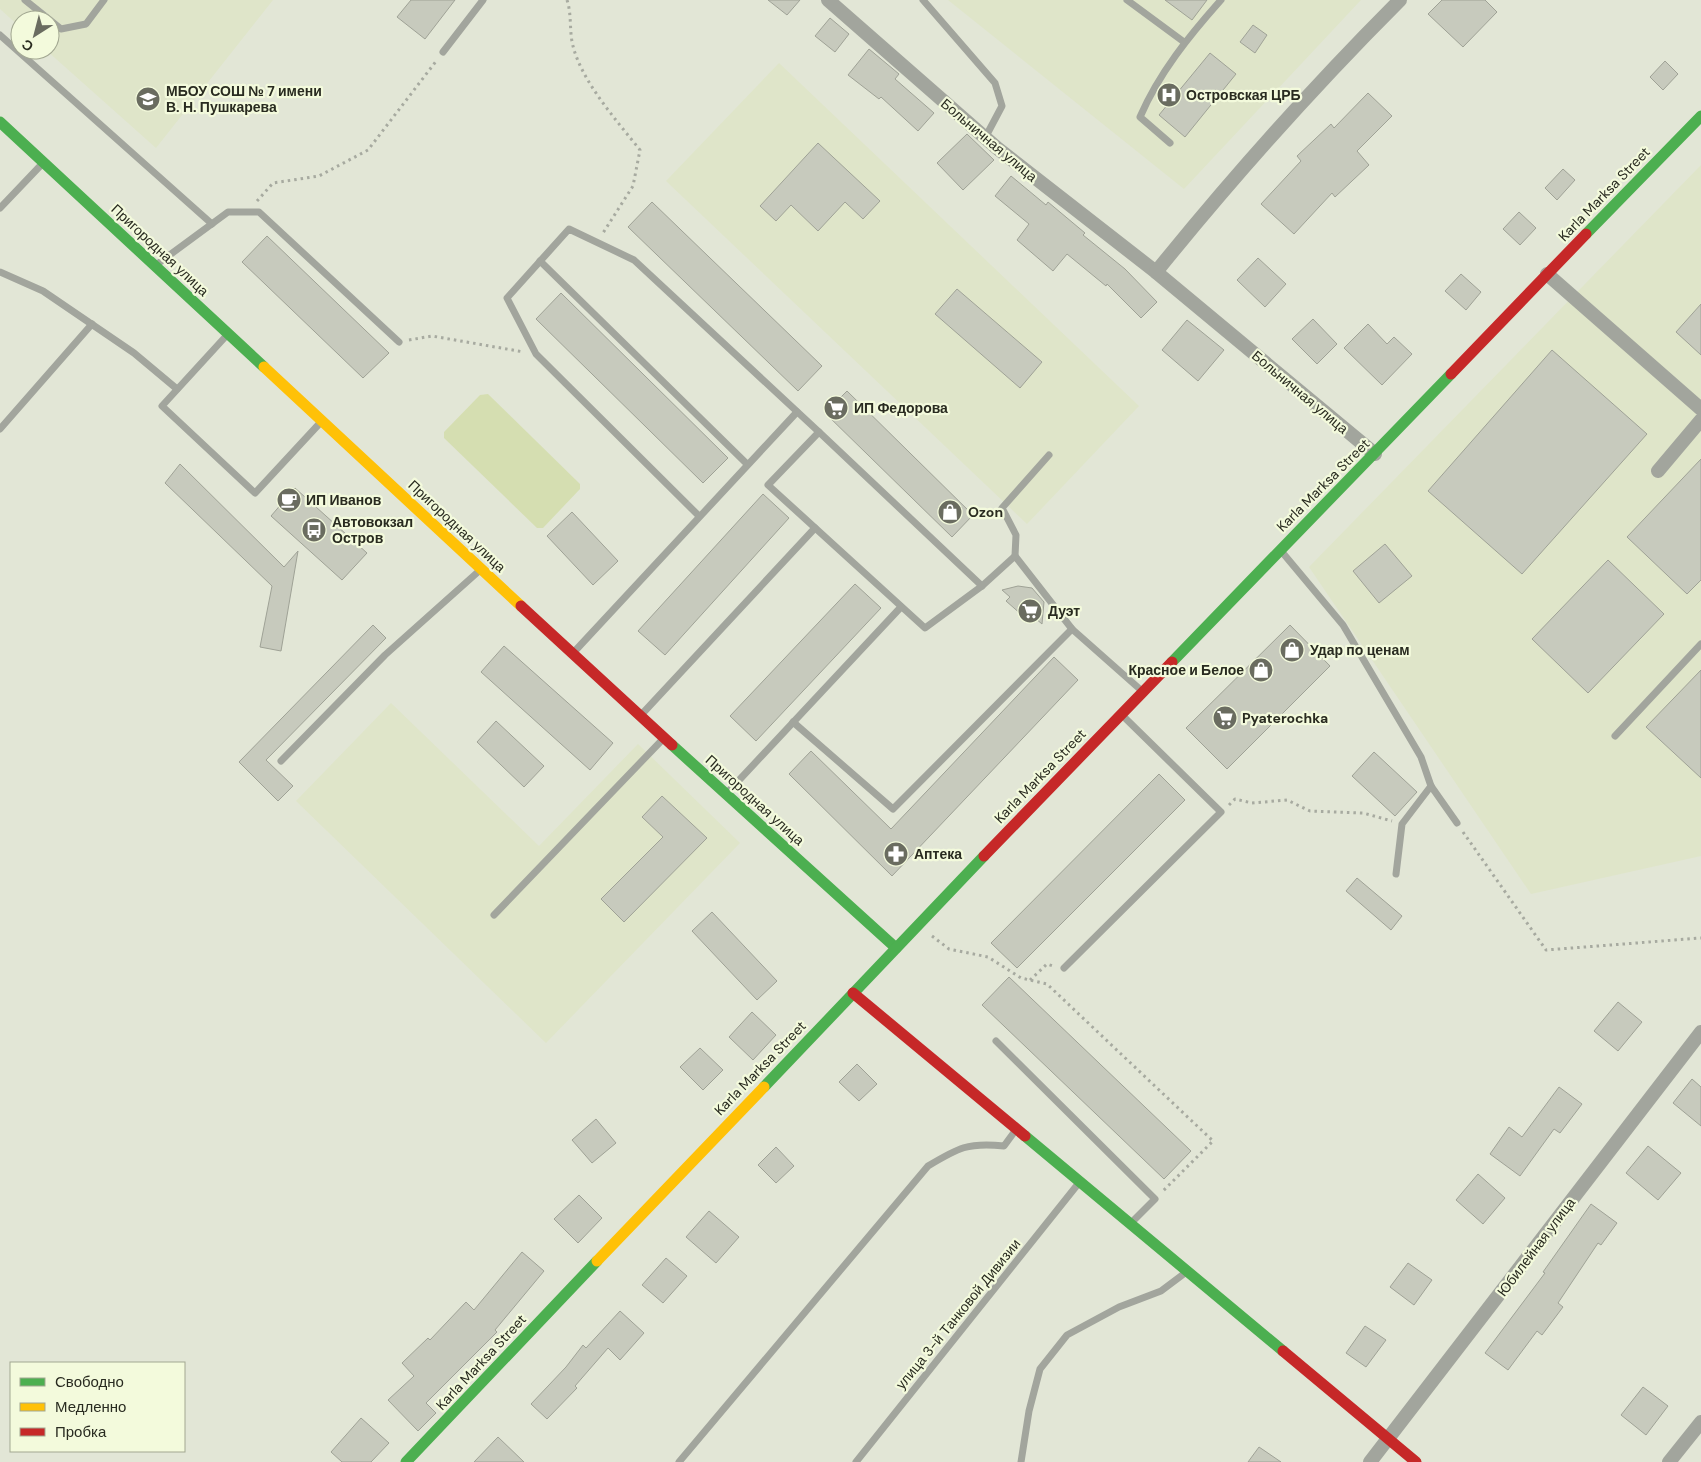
<svg xmlns="http://www.w3.org/2000/svg" width="1701" height="1462" viewBox="0 0 1701 1462" font-family="'DM Sans',sans-serif">
	<style>
		.built { fill: #dfe5c9 }
		.green { fill: #d5deb1 }
		.building { fill: #c7cabd; stroke: #9fa296 }
		.lines { fill: none; stroke-linecap: round; stroke-linejoin: round }
		.path { stroke: #a7aaa0; stroke-width: 3; stroke-dasharray: 2.5 4; stroke-linecap: butt }
		.lane { stroke: #a2a59d; stroke-width: 7 }
		.street { stroke: #a2a59d; stroke-width: 14 }
		.fast { stroke: #4caf50; stroke-width: 11 }
		.slow { stroke: #ffc107; stroke-width: 11 }
		.jam { stroke: #c62828; stroke-width: 11 }
		.labels { text-anchor: middle; stroke-width: 4.5; stroke-linejoin: round; paint-order: stroke }
		.poi-label { font-size: 14px; font-weight: bold; fill: #292b20; stroke: #f3fadc; text-anchor: start }
		.street-label { font-size: 14px; fill: #292b20; stroke: #f3fadc }
	</style>
	<rect width="100%" height="100%" fill="#e2e6d6"/>
	<g class="built">
		<polygon points="0,0 273,0 156,148 46,50 50,50 50,20 20,20 20,27 0,9"/>
		<polygon points="948,0 1361,0 1184,189"/>
		<polygon points="779,63 1139,406 1027,524 666,181"/>
		<polygon points="1701,165 1701,856 1531,894 1309,567"/>
		<polygon points="391,703 539,846 638,744 740,843 546,1043 296,801"/>
	</g>
	<polygon class="green" points="488,394 580,484 580,489 543,528 537,528 444,438 444,432 480,395"/>
	<g class="building">
		<polygon points="411,0 455,0 425,39 397,17"/>
		<polygon points="768,0 800,0 787,15"/>
		<polygon points="1165,0 1207,0 1192,20"/>
		<polygon points="1442,0 1485,0 1497,12 1463,47 1428,14"/>
		<polygon points="830,18 849,34 835,52 815,36"/>
		<polygon points="1253,25 1267,35 1255,53 1240,42"/>
		<polygon points="869,49 899,74 895,79 934,113 918,131 881,97 879,99 848,75"/>
		<polygon points="1210,53 1236,74 1185,137 1159,115"/>
		<polygon points="1665,61 1678,74 1663,90 1650,77"/>
		<polygon points="1368,93 1392,116 1357,151 1369,165 1335,197 1332,193 1294,234 1261,204 1301,161 1297,156 1331,124 1334,128"/>
		<polygon points="967,134 994,160 963,190 937,163"/>
		<polygon points="818,143 880,201 863,219 845,202 818,231 791,205 776,221 760,206"/>
		<polygon points="1563,169 1575,180 1557,200 1545,188"/>
		<polygon points="1011,176 1046,205 1048,202 1085,233 1083,235 1125,269 1157,302 1141,318 1107,284 1106,286 1067,254 1053,271 1017,240 1029,224 995,196"/>
		<polygon points="652,202 822,366 798,391 628,227"/>
		<polygon points="1519,212 1536,228 1520,245 1503,229"/>
		<polygon points="267,236 389,353 363,378 242,262"/>
		<polygon points="1258,258 1286,284 1265,307 1237,280"/>
		<polygon points="1461,274 1481,292 1466,310 1445,291"/>
		<polygon points="957,289 1042,362 1020,388 935,314"/>
		<polygon points="561,293 728,458 703,483 536,319"/>
		<polygon points="1701,304 1701,355 1676,332"/>
		<polygon points="1313,319 1337,344 1317,364 1292,339"/>
		<polygon points="1187,320 1224,350 1198,381 1162,350"/>
		<polygon points="1368,324 1387,344 1394,337 1412,354 1382,385 1344,348"/>
		<polygon points="1552,350 1647,434 1522,574 1428,491"/>
		<polygon points="847,391 973,515 952,537 825,413"/>
		<polygon points="1701,459 1701,580 1687,594 1627,537"/>
		<polygon points="180,464 284,567 298,551 281,651 260,647 272,586 165,483"/>
		<polygon points="295,488 367,553 342,580 271,516"/>
		<polygon points="763,494 789,518 665,655 638,631"/>
		<polygon points="572,512 618,561 593,585 547,536"/>
		<polygon points="1385,544 1412,576 1379,603 1353,571"/>
		<polygon points="1608,560 1664,614 1588,693 1532,639"/>
		<polygon points="855,584 881,608 756,741 730,716"/>
		<polygon points="1018,586 1032,588 1044,602 1042,624 1035,618 1031,623 1006,601 1010,597 1002,590"/>
		<polygon points="373,625 386,638 266,760 293,786 278,801 239,762"/>
		<polygon points="1290,625 1330,666 1227,769 1186,728"/>
		<polygon points="504,646 613,743 590,770 481,672"/>
		<polygon points="1054,657 1078,680 892,876 789,774 811,751 891,829"/>
		<polygon points="1701,670 1701,778 1646,727"/>
		<polygon points="496,721 544,766 524,787 477,742"/>
		<polygon points="1374,752 1417,792 1395,816 1352,776"/>
		<polygon points="1159,774 1185,800 1017,968 991,943"/>
		<polygon points="662,796 707,838 624,922 601,899 663,837 642,817"/>
		<polygon points="1357,878 1402,916 1391,930 1346,891"/>
		<polygon points="712,912 777,981 757,1000 692,931"/>
		<polygon points="1009,977 1191,1151 1164,1179 982,1005"/>
		<polygon points="1618,1002 1642,1022 1618,1051 1594,1031"/>
		<polygon points="752,1012 776,1035 753,1060 729,1037"/>
		<polygon points="700,1048 723,1070 703,1090 680,1067"/>
		<polygon points="857,1064 877,1084 859,1101 839,1082"/>
		<polygon points="1692,1079 1701,1087 1701,1126 1673,1103"/>
		<polygon points="1559,1087 1582,1104 1560,1133 1554,1129 1520,1176 1490,1154 1509,1127 1522,1137"/>
		<polygon points="596,1119 616,1143 592,1163 572,1140"/>
		<polygon points="1648,1146 1681,1173 1658,1200 1626,1173"/>
		<polygon points="776,1147 794,1166 776,1183 758,1165"/>
		<polygon points="1478,1174 1505,1198 1483,1224 1456,1200"/>
		<polygon points="579,1195 602,1218 578,1243 554,1219"/>
		<polygon points="1591,1204 1617,1223 1601,1245 1598,1243 1558,1303 1563,1307 1542,1335 1537,1331 1508,1370 1485,1353 1545,1273 1543,1272"/>
		<polygon points="709,1211 739,1237 716,1263 686,1237"/>
		<polygon points="522,1252 544,1271 495,1330 497,1332 426,1403 436,1413 418,1431 388,1400 414,1376 402,1363 428,1338 430,1340 466,1302 474,1310"/>
		<polygon points="666,1258 687,1276 663,1303 642,1285"/>
		<polygon points="1408,1263 1432,1280 1414,1305 1390,1287"/>
		<polygon points="620,1311 644,1333 620,1360 608,1348 575,1386 577,1388 547,1419 531,1404 566,1367 583,1345 586,1348"/>
		<polygon points="1365,1326 1386,1340 1366,1367 1346,1353"/>
		<polygon points="1643,1387 1668,1406 1646,1435 1621,1415"/>
		<polygon points="361,1418 389,1443 371,1462 342,1462 331,1452"/>
		<polygon points="498,1437 524,1462 474,1462"/>
		<polygon points="1259,1447 1281,1462 1248,1462"/>
	</g>
	<g class="lines">
		<g class="path">
			<path d="M567,0C572,15 569,31 573,46C582,82 617,121 640,150L633,186L603,233"/>
			<polyline points="257,201 273,183 319,176 368,150 437,60"/>
			<polyline points="409,340 432,336 524,352"/>
			<polyline points="1229,805 1235,799 1252,803 1287,800 1310,811 1363,813 1392,821"/>
			<polyline points="1463,832 1546,950 1701,938"/>
			<polyline points="932,936 949,949 988,957 1021,978 1047,984 1213,1141 1163,1191"/>
			<polyline points="1030,980 1047,964 1053,966"/>
		</g>
		<g class="lane">
			<polyline points="25,0 61,29 86,24 104,0"/>
			<polyline points="923,0 995,83 1002,106 985,138"/>
			<polyline points="1127,0 1184,42"/>
			<polyline points="0,35 212,224"/>
			<polyline points="443,52 483,0"/>
			<path d="M1170,143L1140,117C1159,73 1189,36 1221,0"/>
			<polyline points="0,208 42,164"/>
			<polyline points="540,261 747,464"/>
			<polyline points="156,265 228,212 259,212 399,342"/>
			<polyline points="0,272 43,291 134,353 177,389"/>
			<polyline points="227,335 162,406 255,493 320,423"/>
			<polyline points="0,429 92,324"/>
			<polyline points="819,432 982,586"/>
			<polyline points="699,516 536,354 507,298 569,229 634,260 819,432 768,485 925,628 982,586 1015,556 1072,629 1142,691"/>
			<polyline points="1282,552 1343,625 1421,757 1431,786 1457,823"/>
			<polyline points="1015,556 1016,535 1002,508 1049,455"/>
			<polyline points="574,652 797,412"/>
			<polyline points="642,714 815,528"/>
			<polyline points="793,722 893,809 1072,629"/>
			<polyline points="1615,736 1701,644"/>
			<polyline points="281,761 385,655 479,571"/>
			<polyline points="727,793 901,607"/>
			<polyline points="1396,874 1402,824 1431,786"/>
			<polyline points="494,915 664,738"/>
			<polyline points="1064,968 1221,812 1123,716"/>
			<polyline points="996,1041 1155,1199 1132,1222"/>
			<path d="M679,1462L928,1166C958,1148 968,1142 1004,1146L1015,1131"/>
			<polyline points="856,1462 1078,1184"/>
			<polyline points="1021,1462 1029,1411 1040,1369 1067,1335 1119,1307 1161,1291 1185,1273"/>
		</g>
		<g class="street">
			<polyline points="828,0 997,148 1156,272 1375,454"/>
			<path d="M1156,272C1233,177 1314,86 1400,0"/>
			<polyline points="1547,274 1701,409"/>
			<polyline points="1658,471 1701,420"/>
			<polyline points="1370,1462 1701,1032"/>
			<polyline points="1669,1462 1701,1422"/>
		</g>
		<g class="fast">
			<polyline points="0,122 264,367"/>
			<polyline points="1586,234 1701,116"/>
			<polyline points="1172,662 1451,374"/>
			<polyline points="672,745 896,948"/>
			<polyline points="764,1087 984,856"/>
			<polyline points="1025,1136 1283,1351"/>
			<polyline points="406,1462 597,1261"/>
		</g>
		<g class="slow">
			<polyline points="264,367 521,606"/>
			<polyline points="597,1261 764,1087"/>
		</g>
		<g class="jam">
			<polyline points="1451,374 1586,234"/>
			<polyline points="521,606 672,745"/>
			<polyline points="984,856 1172,662"/>
			<polyline points="853,993 1025,1136"/>
			<polyline points="1283,1351 1416,1462"/>
		</g>
	</g>
	<defs>
		<symbol id="hospital-disc" viewBox="-11 -11 22 22"><circle r="9.5" fill="#6a6c60" stroke="#f3fadc"/><path d="M-5-5h3v3.5h4V-5h3V5h-3V1.5h-4V5h-3Z" fill="#fff"/></symbol>
		<symbol id="school-disc" viewBox="-11 -11 22 22"><circle r="9.5" fill="#6a6c60" stroke="#f3fadc"/><path d="M0-5L7-2L0 1L-7-2ZM-4 1L0 2.5L4 1V4Q0 6-4 4Z" fill="#fff"/></symbol>
		<symbol id="supermarket-disc" viewBox="-11 -11 22 22"><circle r="9.5" fill="#6a6c60" stroke="#f3fadc"/><path d="M-6-5.5h2.5l.6 2H6L4.5 2H-2.5L-4.4-4H-6ZM-1.5 3.2a1.3 1.3 0 1 0 .1 0ZM3 3.2a1.3 1.3 0 1 0 .1 0Z" fill="#fff"/></symbol>
		<symbol id="cafe-disc" viewBox="-11 -11 22 22"><circle r="9.5" fill="#6a6c60" stroke="#f3fadc"/><path d="M-5.5-4.5H6V0H3Q3 3.5 0 3.5H-2.5Q-5.5 3.5-5.5 0ZM3-3.2v2h1.7v-2ZM-6 4.5H4V6H-6Z" fill="#fff"/></symbol>
		<symbol id="shop-disc" viewBox="-11 -11 22 22"><circle r="9.5" fill="#6a6c60" stroke="#f3fadc"/><path d="M-5-2.5h2.3a2.7 3.5 0 0 1 5.4 0H5L5.5 6h-11ZM-1.5-2.5h3a1.5 2.3 0 0 0-3 0Z" fill="#fff"/></symbol>
		<symbol id="bus-disc" viewBox="-11 -11 22 22"><circle r="9.5" fill="#6a6c60" stroke="#f3fadc"/><path d="M-5-6H5V4H4V6H2V4H-2V6H-4V4H-5ZM-3.5-4V0h7V-4ZM-3.5 1.2v1.5H-2V1.2ZM2 1.2v1.5H3.5V1.2Z" fill="#fff"/></symbol>
		<symbol id="pharmacy-disc" viewBox="-11 -11 22 22"><circle r="9.5" fill="#6a6c60" stroke="#f3fadc"/><path d="M-2-6h4v4h4v4h-4v4h-4v-4h-4v-4h4Z" fill="#fff"/></symbol>
	</defs>
	<g fill-rule="evenodd">
		<use href="#hospital-disc" x="1155" y="81" width="28" height="28"/>
		<use href="#school-disc" x="134" y="85" width="28" height="28"/>
		<use href="#supermarket-disc" x="822" y="394" width="28" height="28"/>
		<use href="#cafe-disc" x="275" y="486" width="28" height="28"/>
		<use href="#shop-disc" x="936" y="498" width="28" height="28"/>
		<use href="#bus-disc" x="300" y="516" width="28" height="28"/>
		<use href="#supermarket-disc" x="1016" y="597" width="28" height="28"/>
		<use href="#shop-disc" x="1278" y="636" width="28" height="28"/>
		<use href="#shop-disc" x="1247" y="656" width="28" height="28"/>
		<use href="#supermarket-disc" x="1211" y="704" width="28" height="28"/>
		<use href="#pharmacy-disc" x="882" y="840" width="28" height="28"/>
	</g>
	<g class="labels">
		<g class="poi-label">
			<text x="166" y="96">МБОУ СОШ № 7 имени<tspan x="166" dy="16">В. Н. Пушкарева</tspan></text>
			<text x="1186" y="100">Островская ЦРБ</text>
			<text x="854" y="413">ИП Федорова</text>
			<text x="306" y="505">ИП Иванов</text>
			<text x="968" y="517">Ozon</text>
			<text x="332" y="527">Автовокзал<tspan x="332" dy="16">Остров</tspan></text>
			<text x="1048" y="616">Дуэт</text>
			<text x="1310" y="655">Удар по ценам</text>
			<text x="1244" y="675" text-anchor="end">Красное и Белое</text>
			<text x="1242" y="723">Pyaterochka</text>
			<text x="914" y="859">Аптека</text>
		</g>
		<g class="street-label">
			<text transform="translate(989 140) rotate(40)" y="5">Больничная улица</text>
			<text transform="translate(1604 194) rotate(-46)" y="5">Karla Marksa Street</text>
			<text transform="translate(160 250) rotate(43)" y="5">Пригородная улица</text>
			<text transform="translate(1300 392) rotate(40)" y="5">Больничная улица</text>
			<text transform="translate(1323 485) rotate(-45)" y="5">Karla Marksa Street</text>
			<text transform="translate(457 526) rotate(43)" y="5">Пригородная улица</text>
			<text transform="translate(1040 776) rotate(-46)" y="5">Karla Marksa Street</text>
			<text transform="translate(755 800) rotate(42)" y="5">Пригородная улица</text>
			<text transform="translate(760 1068) rotate(-46)" y="5">Karla Marksa Street</text>
			<text transform="translate(1536 1247) rotate(-53)" y="5">Юбилейная улица</text>
			<text transform="translate(958 1314) rotate(-51)" y="5">улица 3-й Танковой Дивизии</text>
			<text transform="translate(481 1362) rotate(-47)" y="5">Karla Marksa Street</text>
		</g>
	</g>
	<rect x="10" y="1362" width="175" height="90" fill="#f3fadc" stroke="#a2a791"/>
	<rect x="20" y="1378" width="25" height="8" fill="#4caf50" stroke="#a2a791"/>
	<text x="55" y="1387" font-size="15" fill="#292b20">Свободно</text>
	<rect x="20" y="1403" width="25" height="8" fill="#ffc107" stroke="#a2a791"/>
	<text x="55" y="1412" font-size="15" fill="#292b20">Медленно</text>
	<rect x="20" y="1428" width="25" height="8" fill="#c62828" stroke="#a2a791"/>
	<text x="55" y="1437" font-size="15" fill="#292b20">Пробка</text>
	<g transform="translate(35 35) rotate(216)"><circle r="24" fill="#f3fadc" stroke="#a2a791"/>
	<path d="M0-4L9 19L0 12L-9 19Z" fill="#6a6c60"/>
	<text y="-8" font-size="14" font-weight="bold" text-anchor="middle" fill="#292b20">С</text>
	</g>
</svg>
